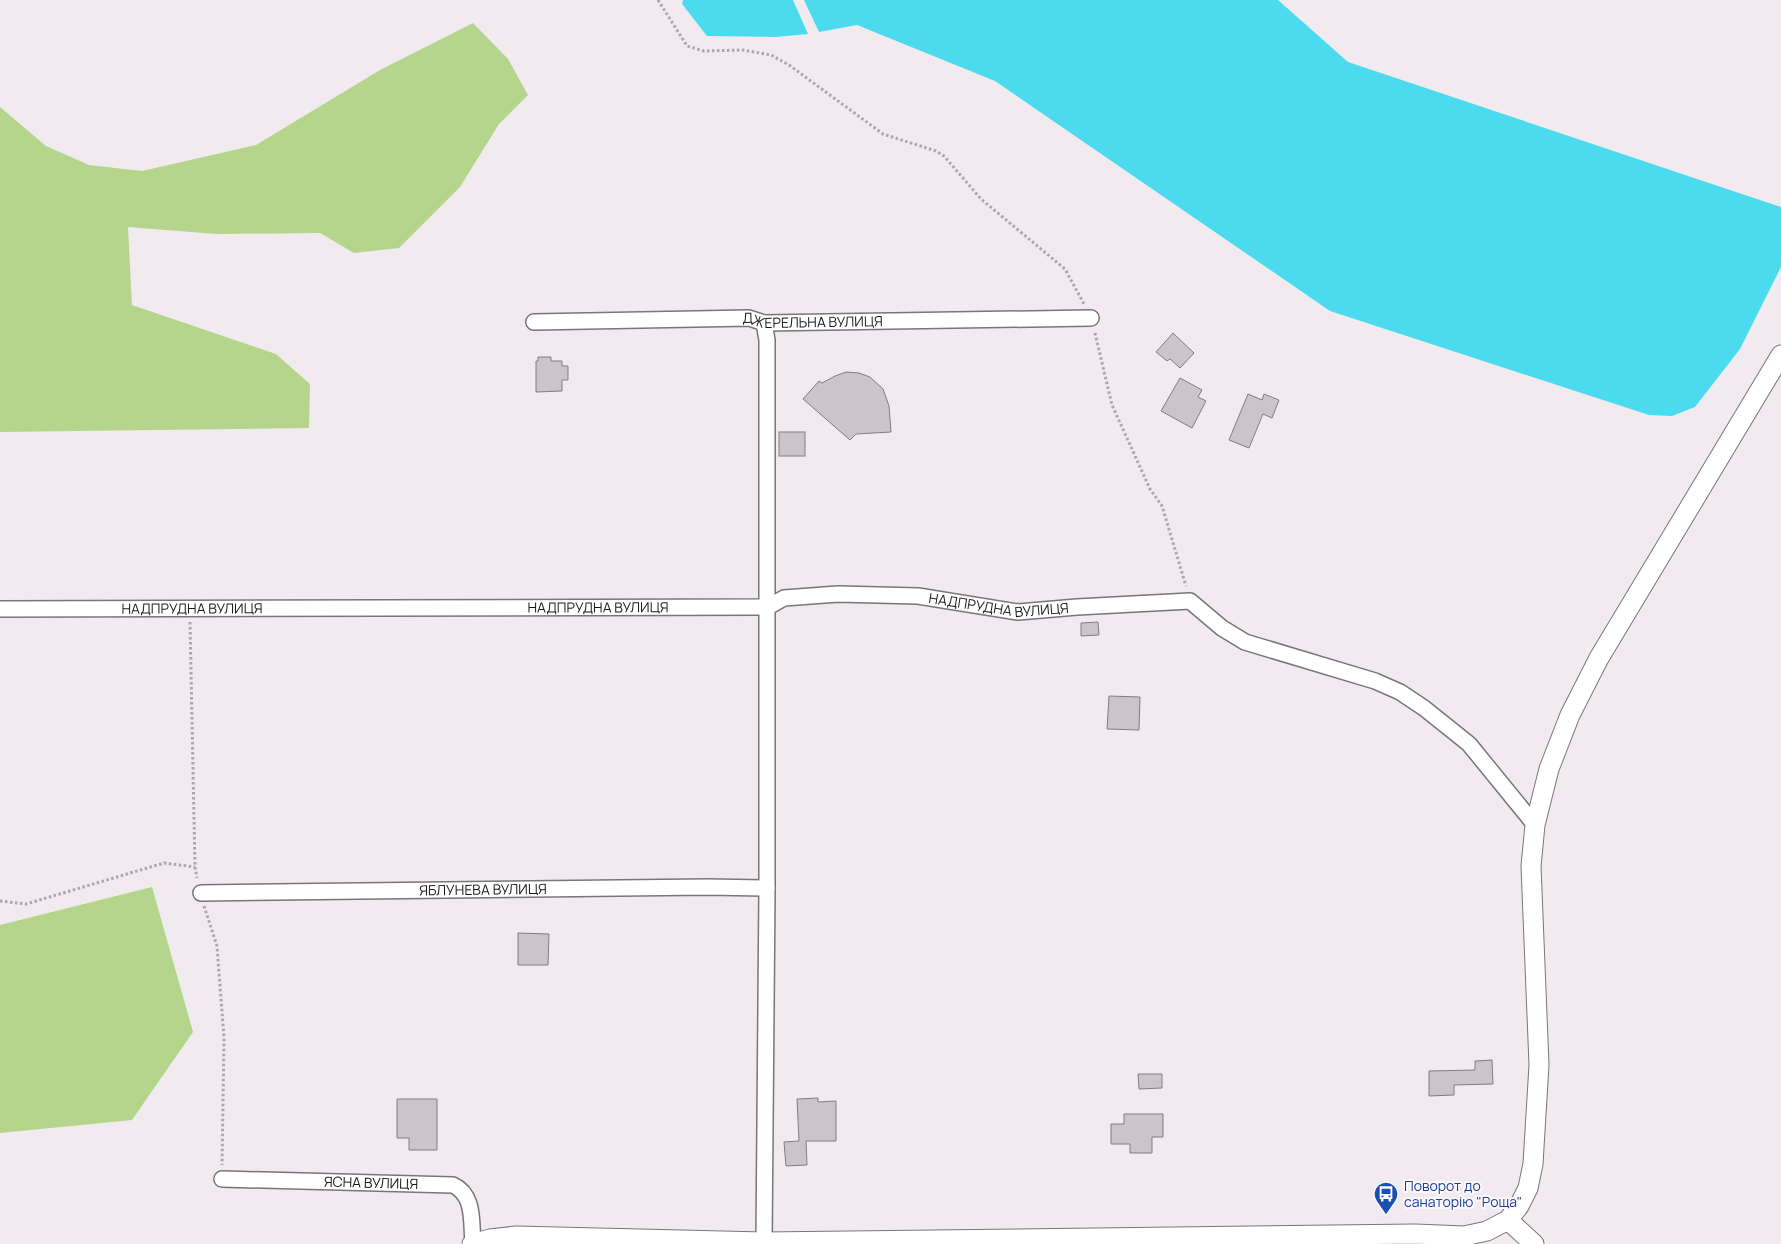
<svg xmlns="http://www.w3.org/2000/svg" width="1781" height="1244" viewBox="0 0 1781 1244" font-family="Manrope,sans-serif">
	<style>
		.green { fill: #b5d58c }
		.water { fill: #4cdbee }
		.building { fill: #cbc4c9; stroke: #837d81 }
		.lines { fill: none; stroke-linecap: round; stroke-linejoin: round }
		.minor-casing { stroke: #7a757a; stroke-width: 18 }
		.tertiary-casing { stroke: #7a757a; stroke-width: 21 }
		.path { stroke: #aba6aa; stroke-width: 3; stroke-dasharray: 2.5 2.5; stroke-linecap: butt }
		.minor { stroke: #fff; stroke-width: 15 }
		.tertiary { stroke: #fff; stroke-width: 19 }
		.labels { text-anchor: middle; stroke-width: 4; stroke-linejoin: round; paint-order: stroke }
		.street-label { font-size: 14px; fill: #1a181a; stroke: #fef8fe }
		.transit-label { font-size: 14px; fill: #164399; stroke: #fef8fe; text-anchor: start }
	</style>
	<rect width="100%" height="100%" fill="#f1ebf0"/>
	<g class="green">
		<polygon points="473,23 508,59 528,95 499,124 460,187 399,248 354,253 320,233 217,234 128,227 132,305 276,354 310,384 309,428 0,432 0,107 46,146 89,165 142,171 256,145 380,70"/>
		<polygon points="152,887 193,1032 132,1120 0,1133 0,925"/>
	</g>
	<g class="water">
		<polygon points="683,0 793,0 808,34 776,37 707,36 682,4"/>
		<polygon points="804,0 1278,0 1348,62 1781,207 1781,267 1740,349 1695,407 1672,416 1649,415 1330,311 995,81 857,25 819,32"/>
	</g>
	<g class="building">
		<polygon points="1173,333 1194,353 1180,368 1170,359 1167,361 1156,352"/>
		<polygon points="538,357 551,357 551,361 562,361 562,366 568,366 568,380 562,380 562,391 536,392 536,361 538,361"/>
		<polygon points="846,372 859,373 870,377 883,389 889,406 891,432 856,434 850,440 803,399 819,381 822,383 835,376"/>
		<polygon points="1180,378 1202,390 1198,397 1206,401 1192,428 1161,411"/>
		<polygon points="1248,394 1262,400 1264,394 1279,400 1272,418 1263,414 1249,448 1229,440"/>
		<rect x="779" y="432" width="26" height="24"/>
		<polygon points="1098,622 1099,635 1081,636 1081,623"/>
		<polygon points="1109,696 1140,697 1139,730 1107,729"/>
		<polygon points="518,933 549,934 548,965 518,965"/>
		<polygon points="1492,1060 1493,1084 1454,1085 1454,1095 1429,1096 1429,1071 1475,1070 1475,1061"/>
		<polygon points="1138,1074 1162,1074 1162,1088 1139,1089"/>
		<polygon points="818,1098 818,1102 836,1101 836,1141 806,1141 807,1165 786,1166 784,1142 799,1141 797,1099"/>
		<polygon points="397,1099 437,1099 437,1150 409,1150 409,1138 397,1138"/>
		<polygon points="1124,1114 1163,1114 1163,1137 1152,1137 1152,1153 1130,1153 1130,1144 1111,1144 1111,1124 1124,1124"/>
	</g>
	<g class="lines">
		<defs>
			<g id="minor">
				<path id="s1" d="M534,322L749,318L764,323L1091,318"/>
				<polyline points="764,323 767,340 767,888 764,1242"/>
				<path id="s2" d="M0,609L768,607L784,598L838,594L918,596L1018,612L1077,607L1190,601L1222,628L1245,642L1375,681L1400,692L1424,708L1469,744L1535,825"/>
				<path id="s3" d="M201,893L708,887L767,888"/>
				<path id="s4" d="M222,1179L453,1185C475,1195 471,1222 473,1244"/>
			</g>
			<g id="tertiary">
				<polyline points="1508,1220 1534,1244"/>
				<polyline points="472,1244 490,1239 516,1236 764,1242 1415,1234 1464,1236 1487,1231 1508,1220 1519,1206 1528,1188 1533,1164 1539,1065 1531,866 1535,825 1549,769 1570,715 1599,658 1781,355"/>
			</g>
		</defs>
		<use href="#minor" class="minor-casing"/>
		<use href="#tertiary" class="tertiary-casing"/>
		<g class="path">
			<polyline points="658,0 687,46 704,51 743,50 771,55 789,65 883,134 936,151 944,156 981,199 1065,269 1084,304"/>
			<polyline points="1095,333 1112,405 1150,489 1162,506 1186,586"/>
			<polyline points="190,622 195,867 197,878"/>
			<polyline points="0,901 26,904 164,863 195,867"/>
			<polyline points="204,906 217,946 224,1038 222,1165"/>
		</g>
		<use href="#minor" class="minor"/>
		<use href="#tertiary" class="tertiary"/>
	</g>
	<defs>
		<symbol id="bus-pin" viewBox="-11 -11 22 30"><path d="M0 17L-7.5 6A9.5 9.5 0 1 1 7.5 6Z" fill="#1a4fb4" stroke="#fef8fe"/><path d="M-5-6H5V4H4V6H2V4H-2V6H-4V4H-5ZM-3.5-4V0h7V-4ZM-3.5 1.2v1.5H-2V1.2ZM2 1.2v1.5H3.5V1.2Z" fill="#fff"/></symbol>
	</defs>
	<g fill-rule="evenodd">
		<use href="#bus-pin" x="1372" y="1180" width="28" height="38"/>
	</g>
	<g class="labels">
		<g class="street-label">
			<text dy="5" stroke="none"><textPath href="#s1" startOffset="279">ДЖЕРЕЛЬНА ВУЛИЦЯ</textPath></text>
			<text dy="5" stroke="none"><textPath href="#s2" startOffset="1002">НАДПРУДНА ВУЛИЦЯ</textPath></text>
			<text dy="5" stroke="none"><textPath href="#s2" startOffset="598">НАДПРУДНА ВУЛИЦЯ</textPath></text>
			<text dy="5" stroke="none"><textPath href="#s2" startOffset="192">НАДПРУДНА ВУЛИЦЯ</textPath></text>
			<text dy="5" stroke="none"><textPath href="#s3" startOffset="282">ЯБЛУНЕВА ВУЛИЦЯ</textPath></text>
			<text dy="5" stroke="none"><textPath href="#s4" startOffset="149">ЯСНА ВУЛИЦЯ</textPath></text>
		</g>
		<g class="transit-label">
			<text x="1404" y="1191">Поворот до<tspan x="1404" dy="16">санаторію "Роща"</tspan></text>
		</g>
	</g>
</svg>
